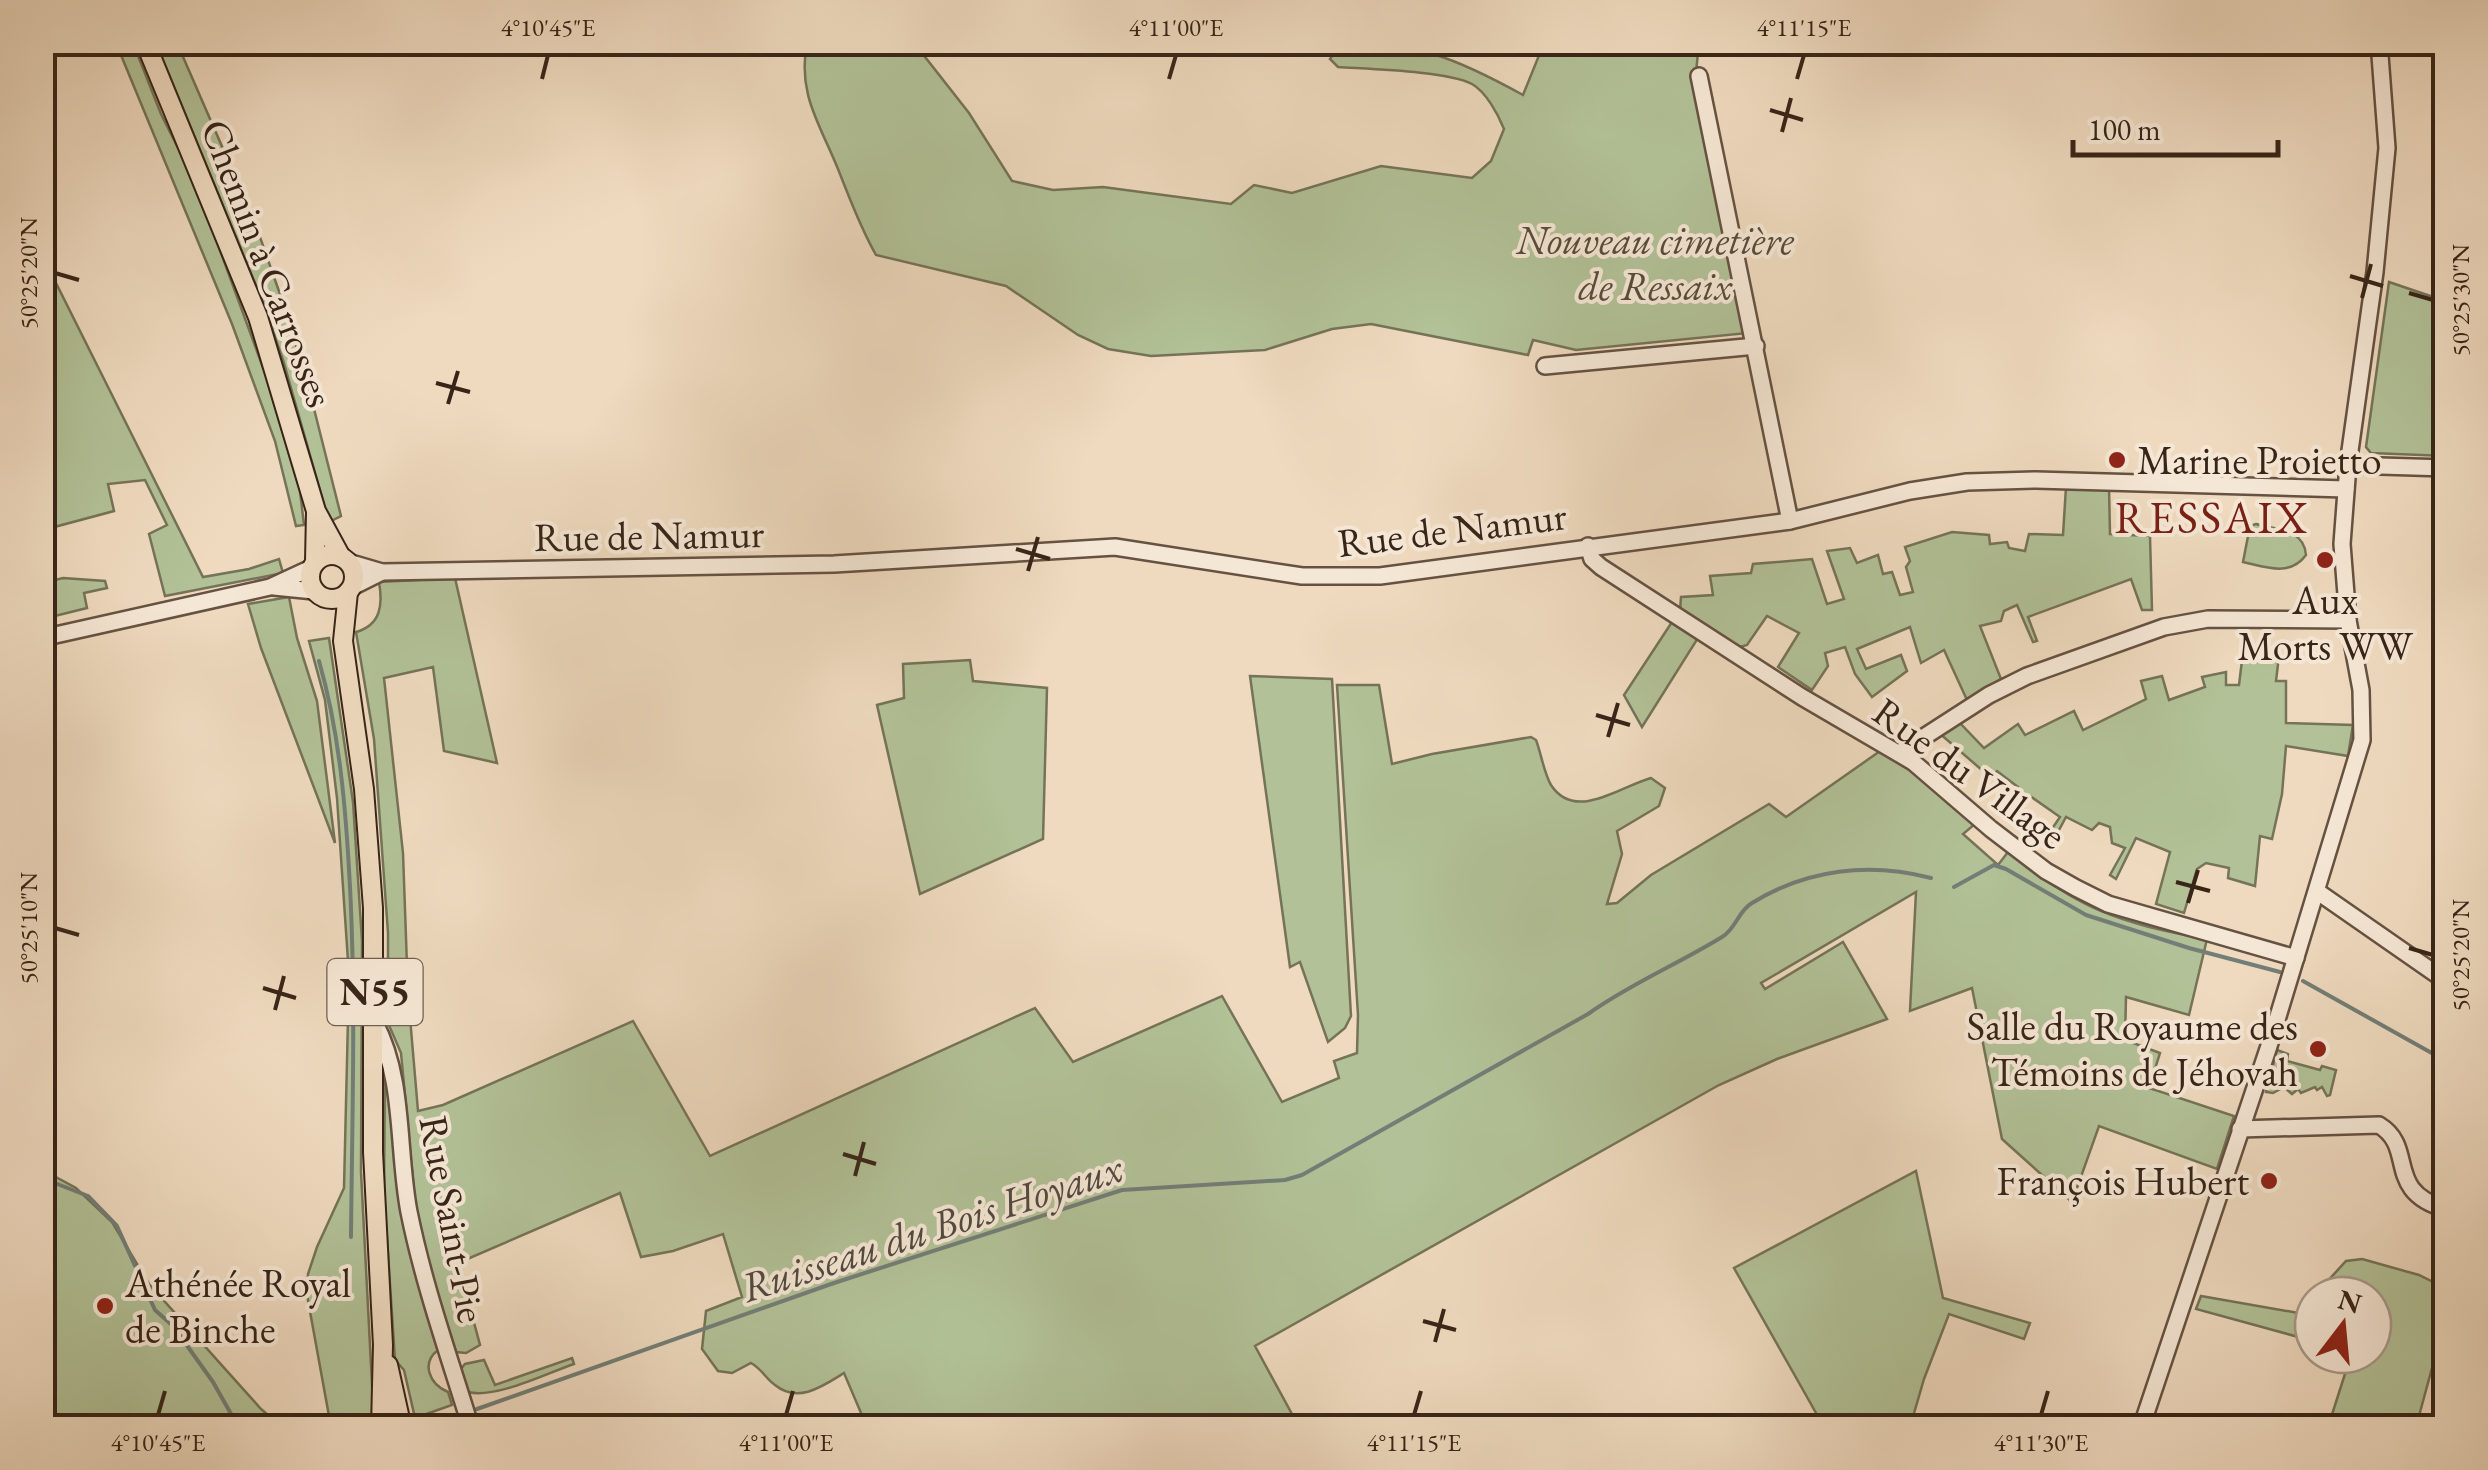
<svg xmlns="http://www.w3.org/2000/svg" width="2488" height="1470" viewBox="0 0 2488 1470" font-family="'EB Garamond',serif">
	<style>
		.green { fill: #b2c197; stroke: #757358; stroke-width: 2.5 }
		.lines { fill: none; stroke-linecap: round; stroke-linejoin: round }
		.stream { stroke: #737e77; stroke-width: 4 }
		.minor-casing { stroke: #665242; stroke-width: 20 }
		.major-casing { stroke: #382518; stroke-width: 22 }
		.minor { stroke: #f5e7d5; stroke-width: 15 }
		.major { stroke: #efdabf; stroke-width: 18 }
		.ticks { fill: none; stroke: #382518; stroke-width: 4 }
		.poi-dot { fill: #8f2418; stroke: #f5e7d5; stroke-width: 4 }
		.labels { text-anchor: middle; stroke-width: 8; stroke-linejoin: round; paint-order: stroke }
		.shield { fill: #f5e7d5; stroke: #715f51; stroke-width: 2.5 }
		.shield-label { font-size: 38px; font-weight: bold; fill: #382518 }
		.park-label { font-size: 40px; font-style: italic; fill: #564c38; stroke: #f5e7d5 }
		.street-label { font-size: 40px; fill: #382518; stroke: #f5e7d5 }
		.poi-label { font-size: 40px; fill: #382518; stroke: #f5e7d5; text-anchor: start }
		.water-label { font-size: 42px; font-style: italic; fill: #504a40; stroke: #f5e7d5 }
		.quarter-label { font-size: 45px; letter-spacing: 2.5px; fill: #7a1f14; stroke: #f5e7d5 }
		.neatline { fill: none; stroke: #382518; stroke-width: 4 }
		.ticks-label { font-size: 25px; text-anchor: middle; fill: #382518 }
	</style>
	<rect width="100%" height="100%" fill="#efdabf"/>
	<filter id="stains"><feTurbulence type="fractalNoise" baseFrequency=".002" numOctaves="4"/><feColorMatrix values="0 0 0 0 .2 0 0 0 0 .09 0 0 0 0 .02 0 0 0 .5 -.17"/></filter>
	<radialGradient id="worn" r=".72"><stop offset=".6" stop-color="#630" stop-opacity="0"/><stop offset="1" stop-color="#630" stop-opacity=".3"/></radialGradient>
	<g class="green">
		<polygon points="116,43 133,43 161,114 195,182 266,376 300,491 304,525 296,526 275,441 232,324"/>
		<polygon points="156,43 177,43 254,220 281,297 307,381 341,516 329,522 283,360 262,300"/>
		<path d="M807,43H923L922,53L969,113L1012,181L1053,190L1103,187L1231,204L1254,185L1292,193L1381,166L1472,178L1491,161L1504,129C1498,114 1486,92 1472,84C1448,71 1367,69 1338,67L1330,59L1340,43C1419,43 1454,57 1523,95L1544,43H1699L1695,82L1748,333L1576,350L1533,340L1528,355L1371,324L1332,329L1265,350L1151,356L1108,349L1078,335L1006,286L876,255C860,227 850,199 838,169C820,124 797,94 807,43Z"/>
		<polygon points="42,255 203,577 249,569 279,559 283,573 165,596 149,534 167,525 145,480 108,484 114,511 43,530"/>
		<polygon points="2389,282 2445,301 2445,456 2371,453 2366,447"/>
		<polygon points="2066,487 2109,487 2110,534 2150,536 2152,610 2142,610 2131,579 2028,617 2037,641 2033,642 2017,605 2004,611 2001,621 1980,626 2001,679 1967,700 1944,650 1921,663 1910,627 1857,649 1866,669 1901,655 1907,671 1872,697 1855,674 1845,647 1825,653 1828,666 1812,690 1778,667 1799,633 1767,616 1747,645 1740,647 1680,611 1681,597 1713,595 1710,576 1751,573 1753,564 1812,559 1827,604 1844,599 1827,551 1850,548 1857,563 1878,555 1883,574 1892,572 1900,595 1913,592 1906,567 1910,561 1905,547 1952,532 1989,535 1990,544 2007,542 2009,548 2025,551 2029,534 2063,535"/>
		<path d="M2256,524C2278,530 2304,529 2306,555C2290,577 2266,567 2243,562L2250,526Z"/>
		<polygon points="63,578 105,581 107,588 84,593 87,608 43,619 43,583"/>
		<path d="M455,578L497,763L444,751L433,667L384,678L403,853L408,994L418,1111L443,1105L633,1021L710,1156L1035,1008L1073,1062L1222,996L1282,1102L1339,1078L1334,1061L1357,1053L1358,1015L1337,685H1379L1392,764L1432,754L1531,737L1536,740C1541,753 1544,773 1551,785C1575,822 1619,787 1651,778L1665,788L1659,806L1617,831L1622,854L1607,904L1617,903L1651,875L1769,804L1786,817L1883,749L1896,755L1975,824L1963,834L1998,865L2008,852C2079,909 2118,923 2207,939L2189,1015L2126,997L2125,1040L2160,1053L2149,1088L2234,1116L2217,1169L2099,1126L2072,1202L2002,1139L1972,988L1910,1011L1916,892L1761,983L1765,989L1843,942L1887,1019L1777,1059L1719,1085L1255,1346L1299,1427H867L844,1373C823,1386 798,1404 775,1385C765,1378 762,1369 751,1363L732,1373L718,1371L702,1349L706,1311L742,1297L723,1234L673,1251L641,1257L620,1193L458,1263L480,1345L466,1353L456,1352L432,1277L415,1201L401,1053L388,1023V933L374,739L356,632C381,625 383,605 379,582Z"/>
		<polygon points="289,597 297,638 317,701 335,843 261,648 248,604"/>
		<polygon points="1672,622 1698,638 1642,727 1624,695"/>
		<polygon points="329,638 353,802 362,941 361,1172 374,1423 365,1427 331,1427 307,1295 308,1274 317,1247 344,1188 349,976 337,798 325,700 309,641"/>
		<polygon points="2243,652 2279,656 2276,681 2286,681 2286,723 2353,725 2348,756 2286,746 2282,794 2272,839 2260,836 2255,886 2228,878 2229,868 2206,863 2197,869 2184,913 2156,904 2170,852 2136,838 2116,879 2110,875 2125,848 2112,843 2110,827 2099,823 2092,830 2066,817 2051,845 2045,839 2060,817 2030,796 2022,803 2018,801 2020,798 2014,793 2018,787 1997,771 1990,777 1939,733 1958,721 1984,748 2018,724 2025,735 2074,711 2083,730 2146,699 2141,681 2162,676 2169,700 2205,687 2202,677 2226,672 2226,685 2239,685"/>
		<polygon points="970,660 973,681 1047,688 1043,839 920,894 877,705 904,698 903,664"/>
		<polygon points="1250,676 1332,679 1351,1016 1345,1028 1328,1042 1300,962 1290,967"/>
		<polygon points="2277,1050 2288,1054 2287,1061 2320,1070 2322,1066 2336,1070 2330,1095 2327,1096 2322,1087 2317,1090 2315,1087 2301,1093 2298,1089 2292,1094 2284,1087 2273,1093 2266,1092"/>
		<path d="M385,1062L404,1220L438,1350C421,1363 429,1384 448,1392L452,1405L415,1418L404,1370L395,1360L384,1193Z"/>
		<polygon points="43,1170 76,1188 112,1222 149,1284 261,1409 282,1427 62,1427 43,1412"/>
		<polygon points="1916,1171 1943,1298 2030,1323 2024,1339 1949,1314 1924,1379 1910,1427 1824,1427 1734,1268"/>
		<polygon points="2362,1259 2419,1275 2441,1286 2442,1331 2416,1427 2328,1427 2351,1355 2373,1355 2373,1295 2320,1295 2324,1285 2346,1261"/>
		<polygon points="2201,1296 2310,1315 2313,1310 2313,1341 2196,1309"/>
		<path d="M572,1358L574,1364C547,1373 496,1399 468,1392L460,1370L465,1364L484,1360L495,1385Z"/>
	</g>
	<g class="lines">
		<g class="stream">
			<path d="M319,661C340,734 346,811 350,887C356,1003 352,1120 351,1237"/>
			<polyline points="1954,887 1994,865 2006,869 2086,915 2189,948 2280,972"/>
			<polyline points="2303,981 2446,1061"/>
			<polyline points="42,1178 88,1196 117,1226 155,1310 173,1326 213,1382 239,1428"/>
			<path d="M477,1409L834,1283L1122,1190L1285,1180L1302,1175L1588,1014C1630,984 1678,964 1722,937C1736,929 1738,911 1752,903C1807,869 1869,862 1931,878"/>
			<polyline points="423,1428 458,1416"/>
			<polyline points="2442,1428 2446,1405"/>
		</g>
		<defs>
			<g id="minor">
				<polyline points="1699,76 1790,521"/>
				<polyline points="1545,366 1756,346"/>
				<polyline points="2348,465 2446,468"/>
				<polyline points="1588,546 1592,559 1601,567 1802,697 1913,762 1991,829 2046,871 2076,888 2108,904 2296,958"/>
				<polyline points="348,562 382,572 834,564 1115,547 1302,576 1380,576 1790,521 1910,491 1967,482 2036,480 2346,489"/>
				<polyline points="274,587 314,591"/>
				<polyline points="352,587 382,572"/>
				<polyline points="42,638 270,587 311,568"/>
				<polyline points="1899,753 1989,695 2027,676 2164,627 2208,619 2348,620"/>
				<polyline points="2318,892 2446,981"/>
				<path d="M375,1023C405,1080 397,1149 409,1212C424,1286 449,1356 471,1428"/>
				<path d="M2240,1129L2379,1125C2417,1148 2383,1191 2446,1209"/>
				<polyline points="2141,1428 2269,1046 2362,740 2361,690 2348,620 2342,544 2348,465 2375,272 2387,148 2379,42"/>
			</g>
			<g id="major">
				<polyline points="145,42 258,317 316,511 341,557"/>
				<circle cx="332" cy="577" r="22"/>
				<polyline points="315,562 316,512"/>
				<polyline points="348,592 343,641 364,789 373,908 373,1152 383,1345 381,1428"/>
				<polyline points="388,1365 402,1428"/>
			</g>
		</defs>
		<use href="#minor" class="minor-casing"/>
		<use href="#major" class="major-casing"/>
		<use href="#minor" class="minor"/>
		<use href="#major" class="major"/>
	</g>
	<path class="ticks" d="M542,79L548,55M1169,79L1176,55M1797,79L1804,55M1770,110L1803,120M1782,132L1791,98M55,273L79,280M2350,276L2383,286M2409,293L2433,300M2362,298L2371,264M436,383L470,392M448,404L458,371M1016,549L1050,559M1028,571L1038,537M1596,715L1630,725M1608,737L1618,703M2176,882L2210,891M2188,903L2198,870M55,928L79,935M2409,948L2433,955M263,988L296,998M275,1010L284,976M843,1154L876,1164M855,1176L864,1142M1423,1321L1456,1330M1435,1342L1444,1309M158,1415L165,1391M786,1415L793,1391M1414,1415L1421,1391M2041,1415L2048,1391"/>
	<g class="poi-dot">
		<circle cx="2117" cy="460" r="10"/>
		<circle cx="2325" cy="560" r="10"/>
		<circle cx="2318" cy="1049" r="10"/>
		<circle cx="2269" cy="1181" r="10"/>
		<circle cx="105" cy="1306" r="10"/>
	</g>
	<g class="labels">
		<rect class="shield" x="327.5" y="959" width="95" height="66" rx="8"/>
		<g class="shield-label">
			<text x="375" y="1005">N55</text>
		</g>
		<g class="park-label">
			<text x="1655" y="254">Nouveau cimetière<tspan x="1655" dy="46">de Ressaix</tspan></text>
		</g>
		<g class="street-label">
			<text transform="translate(268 263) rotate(69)" y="14">Chemin à Carrosses</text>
			<text transform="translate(1452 529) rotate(-7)" y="14">Rue de Namur</text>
			<text transform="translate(649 535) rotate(-1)" y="14">Rue de Namur</text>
			<text transform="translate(1970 773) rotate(36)" y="14">Rue du Village</text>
			<text transform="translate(453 1219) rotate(79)" y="14">Rue Saint-Pie</text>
		</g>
		<g class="poi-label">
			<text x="2137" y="474">Marine Proietto</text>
			<text x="2325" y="614" text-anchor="middle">Aux<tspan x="2325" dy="46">Morts WW</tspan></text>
			<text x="2298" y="1040" text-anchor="end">Salle du Royaume des<tspan x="2298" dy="46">Témoins de Jéhovah</tspan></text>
			<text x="2249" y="1195" text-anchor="end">François Hubert</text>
			<text x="125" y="1297">Athénée Royal<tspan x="125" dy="46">de Binche</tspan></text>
		</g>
		<g class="water-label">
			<text transform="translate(931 1227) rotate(-18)" y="15">Ruisseau du Bois Hoyaux</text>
		</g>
		<g class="quarter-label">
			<text x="2212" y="533">RESSAIX</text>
		</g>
	</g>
	<rect width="2488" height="1470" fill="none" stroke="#efdabf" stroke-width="110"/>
	<g transform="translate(2343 1325) rotate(16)"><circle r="48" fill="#f5e7d5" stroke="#a99989" stroke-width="2.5"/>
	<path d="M0-8L18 38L0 25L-18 38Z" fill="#8f2418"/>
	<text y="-15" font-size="28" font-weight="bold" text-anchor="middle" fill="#382518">N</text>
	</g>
	<path d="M2073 140v15h205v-15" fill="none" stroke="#382518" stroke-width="5"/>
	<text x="2088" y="140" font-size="30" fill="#382518" stroke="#f5e7d5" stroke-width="8" paint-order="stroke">100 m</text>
	<rect x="55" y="55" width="2378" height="1360" class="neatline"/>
	<g class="ticks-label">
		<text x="548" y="36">4°10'45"E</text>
		<text x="1176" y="36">4°11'00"E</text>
		<text x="1804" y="36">4°11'15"E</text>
		<text transform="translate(28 273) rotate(-90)" y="9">50°25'20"N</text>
		<text transform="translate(2460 300) rotate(-90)" y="9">50°25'30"N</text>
		<text transform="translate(28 928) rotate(-90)" y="9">50°25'10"N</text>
		<text transform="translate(2460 955) rotate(-90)" y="9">50°25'20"N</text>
		<text x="158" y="1451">4°10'45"E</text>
		<text x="786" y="1451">4°11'00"E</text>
		<text x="1414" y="1451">4°11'15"E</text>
		<text x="2041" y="1451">4°11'30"E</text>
	</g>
	<rect width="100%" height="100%" filter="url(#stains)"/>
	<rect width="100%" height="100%" fill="url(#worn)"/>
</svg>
